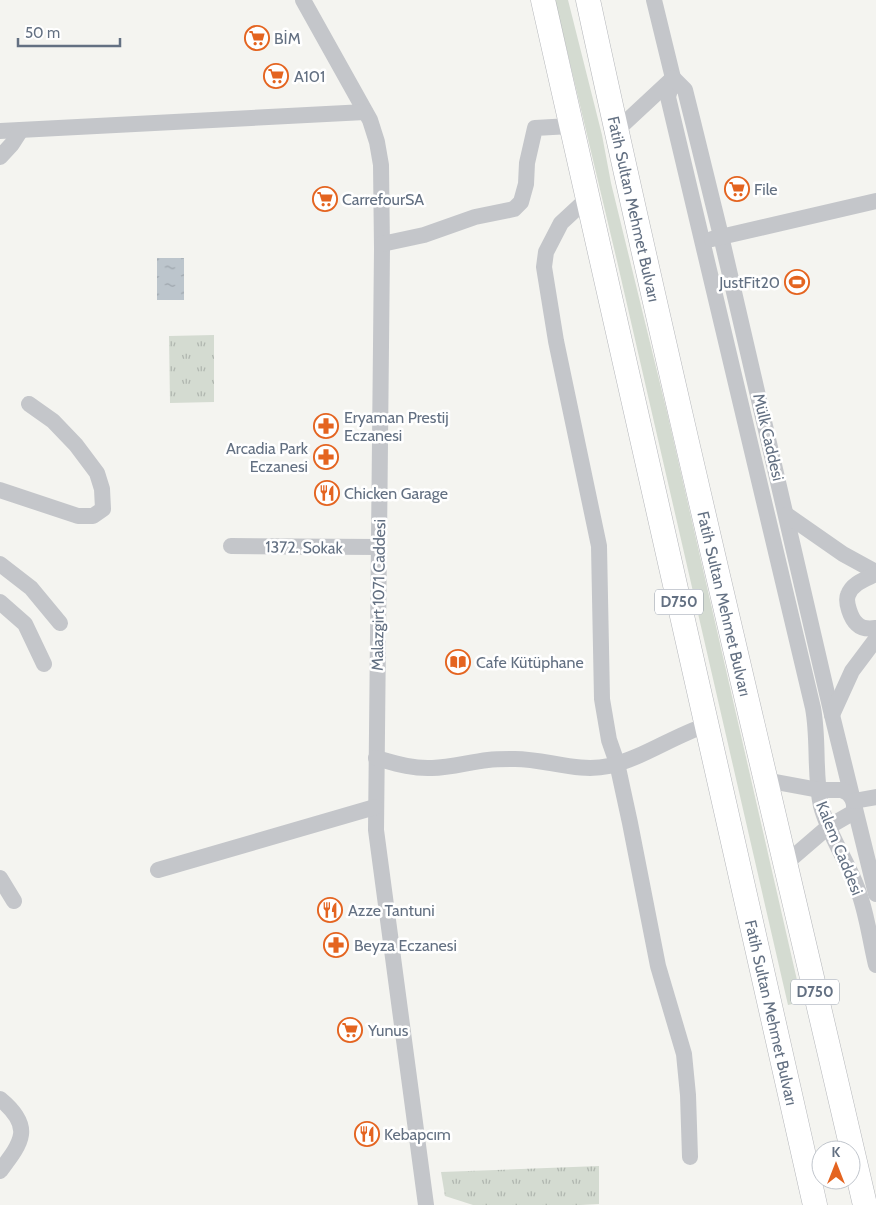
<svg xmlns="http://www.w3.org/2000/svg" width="876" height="1205" viewBox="0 0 876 1205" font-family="Cabin,sans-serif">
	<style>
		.grass { fill: #d4dbd1 }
		.park { fill: url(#park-tufts) }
		.water { fill: url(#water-ripples) }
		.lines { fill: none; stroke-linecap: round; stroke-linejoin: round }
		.highway-casing { stroke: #b4b6ba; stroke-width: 25 }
		.minor { stroke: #c4c6ca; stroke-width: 16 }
		.highway { stroke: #fff; stroke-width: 24 }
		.labels { text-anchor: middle; stroke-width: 5; stroke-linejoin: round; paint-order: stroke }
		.shield { fill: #fff; stroke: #929ba8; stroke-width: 1 }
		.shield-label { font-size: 15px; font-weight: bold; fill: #637082 }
		.poi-label { font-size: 16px; fill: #637082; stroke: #fff; text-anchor: start }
		.street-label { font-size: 16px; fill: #637082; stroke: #fff }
	</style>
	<defs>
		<pattern id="park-tufts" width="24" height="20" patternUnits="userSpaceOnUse" patternTransform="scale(1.25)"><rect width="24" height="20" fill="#d4dbd1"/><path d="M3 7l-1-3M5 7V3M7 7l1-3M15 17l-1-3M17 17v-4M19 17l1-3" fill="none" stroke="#b0b6af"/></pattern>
		<pattern id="water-ripples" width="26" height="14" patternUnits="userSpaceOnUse" patternTransform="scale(1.25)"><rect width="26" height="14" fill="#bcc5cc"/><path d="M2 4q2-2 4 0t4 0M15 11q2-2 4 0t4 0" fill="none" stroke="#9ca4ab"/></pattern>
	</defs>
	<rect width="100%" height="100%" fill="#f4f4f0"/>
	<polygon class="grass" points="555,0 568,0 602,135 611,183 667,412 802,1002 788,1005 617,261"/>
	<g class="park">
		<polygon points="214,335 214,402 170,403 169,336"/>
		<polygon points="599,1166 599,1204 581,1205 473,1205 445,1196 441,1172"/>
	</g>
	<rect class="water" x="157" y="258" width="27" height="42"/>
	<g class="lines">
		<defs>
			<g id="highway">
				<path id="s1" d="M543,0L815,1205"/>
				<path id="s2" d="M588,0C675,403 772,803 865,1205"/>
			</g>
		</defs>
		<use href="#highway" class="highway-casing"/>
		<g class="minor">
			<polyline points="303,0 370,120 377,142 381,165 382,249 376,830 426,1205"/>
			<path d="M654,0L673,78L668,97L813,708C819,740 814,774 821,806C829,836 848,862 858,890C867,914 870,940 876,965"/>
			<polyline points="673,78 685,90 693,122 721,236 832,715 876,894"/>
			<polyline points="0,131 365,112"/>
			<polyline points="616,131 673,78"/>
			<polyline points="0,157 12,144 21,130"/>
			<polyline points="588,198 561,223 546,252 544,267 556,341 599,546 602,699 609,740 617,763 630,823 658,966 684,1054 688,1095 690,1157"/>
			<polyline points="712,239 876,201"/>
			<polyline points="382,244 424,235 475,217 514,209 521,202 526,184 527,163 535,128 570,126"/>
			<polyline points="0,490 78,516 93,516 103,509 102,489 97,473 76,445 53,421 29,404"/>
			<polyline points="787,515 843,554 876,572"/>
			<polyline points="231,546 378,547"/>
			<polyline points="0,564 31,588 60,623"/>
			<path d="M876,574C866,579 852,583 848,595C845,602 851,619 857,624C862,629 870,629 876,628"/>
			<polyline points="0,602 25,624 44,664"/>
			<polyline points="832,715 852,671 876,639"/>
			<path d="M376,758C394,763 412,769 432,768C451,768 469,762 488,760C497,759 506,759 515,759C546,759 578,773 609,766C643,758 673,736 707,725"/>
			<polyline points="765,780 819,790 842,790 848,793 854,801 854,812 828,827 785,864"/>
			<polyline points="854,801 876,797"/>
			<polyline points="158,870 375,807"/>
			<polyline points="0,878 14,901"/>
			<path d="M0,1099C34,1127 22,1142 0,1171"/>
		</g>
		<use href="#highway" class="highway"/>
	</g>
	<defs>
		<symbol id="supermarket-ring" viewBox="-11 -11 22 22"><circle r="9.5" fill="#fff" stroke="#e46420" stroke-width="1.5"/><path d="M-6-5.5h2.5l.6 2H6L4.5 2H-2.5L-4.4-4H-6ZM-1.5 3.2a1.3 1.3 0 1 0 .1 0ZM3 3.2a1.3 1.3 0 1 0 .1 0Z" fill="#e46420"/></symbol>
		<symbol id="stadium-ring" viewBox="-11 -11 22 22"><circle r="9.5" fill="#fff" stroke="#e46420" stroke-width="1.5"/><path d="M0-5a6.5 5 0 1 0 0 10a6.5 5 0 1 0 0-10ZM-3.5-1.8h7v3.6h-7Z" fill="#e46420"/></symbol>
		<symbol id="pharmacy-ring" viewBox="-11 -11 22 22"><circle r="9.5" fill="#fff" stroke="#e46420" stroke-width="1.5"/><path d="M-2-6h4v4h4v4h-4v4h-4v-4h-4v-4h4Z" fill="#e46420"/></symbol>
		<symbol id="restaurant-ring" viewBox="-11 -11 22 22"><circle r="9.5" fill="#fff" stroke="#e46420" stroke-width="1.5"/><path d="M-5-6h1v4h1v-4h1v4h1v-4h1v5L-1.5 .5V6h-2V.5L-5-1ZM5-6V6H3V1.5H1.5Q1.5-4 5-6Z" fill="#e46420"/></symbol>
		<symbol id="library-ring" viewBox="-11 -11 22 22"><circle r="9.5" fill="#fff" stroke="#e46420" stroke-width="1.5"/><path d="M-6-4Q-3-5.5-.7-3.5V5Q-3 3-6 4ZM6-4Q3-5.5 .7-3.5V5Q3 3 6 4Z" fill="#e46420"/></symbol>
	</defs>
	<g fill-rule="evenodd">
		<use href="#supermarket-ring" x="243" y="24" width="28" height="28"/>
		<use href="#supermarket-ring" x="262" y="62" width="28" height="28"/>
		<use href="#supermarket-ring" x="723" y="175" width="28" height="28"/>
		<use href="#supermarket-ring" x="311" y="185" width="28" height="28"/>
		<use href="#stadium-ring" x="783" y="268" width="28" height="28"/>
		<use href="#pharmacy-ring" x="312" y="412" width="28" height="28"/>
		<use href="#pharmacy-ring" x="312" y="443" width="28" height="28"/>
		<use href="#restaurant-ring" x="313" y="479" width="28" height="28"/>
		<use href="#library-ring" x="444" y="648" width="28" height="28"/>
		<use href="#restaurant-ring" x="316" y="896" width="28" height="28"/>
		<use href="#pharmacy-ring" x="322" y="931" width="28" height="28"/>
		<use href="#supermarket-ring" x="336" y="1016" width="28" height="28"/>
		<use href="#restaurant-ring" x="353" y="1120" width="28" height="28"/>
	</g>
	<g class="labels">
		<g class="shield">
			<rect x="655" y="589.5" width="48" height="25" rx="4"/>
			<rect x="791" y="979.5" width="48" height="25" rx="4"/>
		</g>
		<g class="shield-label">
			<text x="679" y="607">D750</text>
			<text x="815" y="997">D750</text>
		</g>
		<g class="poi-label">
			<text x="274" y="44">BİM</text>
			<text x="294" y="82">A101</text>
			<text x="754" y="195">File</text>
			<text x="342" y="205">CarrefourSA</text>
			<text x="780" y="288" text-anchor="end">JustFit20</text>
			<text x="344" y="423">Eryaman Prestij<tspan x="344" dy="18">Eczanesi</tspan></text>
			<text x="308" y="454" text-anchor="end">Arcadia Park<tspan x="308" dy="18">Eczanesi</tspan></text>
			<text x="344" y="499">Chicken Garage</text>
			<text x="476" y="668">Cafe Kütüphane</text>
			<text x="348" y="916">Azze Tantuni</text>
			<text x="354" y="951">Beyza Eczanesi</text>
			<text x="368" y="1036">Yunus</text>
			<text x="384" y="1140">Kebapcım</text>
		</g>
		<g class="street-label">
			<text dy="6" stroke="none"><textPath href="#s2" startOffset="214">Fatih Sultan Mehmet Bulvarı</textPath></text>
			<text transform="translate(769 437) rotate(77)" y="6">Mülk Caddesi</text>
			<text transform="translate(304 547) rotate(1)" y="6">1372. Sokak</text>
			<text transform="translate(378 595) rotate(-89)" y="6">Malazgirt 1071 Caddesi</text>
			<text dy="6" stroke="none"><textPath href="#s2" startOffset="619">Fatih Sultan Mehmet Bulvarı</textPath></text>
			<text transform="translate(840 848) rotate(68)" y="6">Kalem Caddesi</text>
			<text dy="6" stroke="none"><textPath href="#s1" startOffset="1038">Fatih Sultan Mehmet Bulvarı</textPath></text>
		</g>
	</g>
	<g transform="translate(836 1165)"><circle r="24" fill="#ffffff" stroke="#c1c6cd"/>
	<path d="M0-4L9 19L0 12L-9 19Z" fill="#e46420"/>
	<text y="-8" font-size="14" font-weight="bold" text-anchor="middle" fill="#637082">K</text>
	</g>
	<path d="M18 38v8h102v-8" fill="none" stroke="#637082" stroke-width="2.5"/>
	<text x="25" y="38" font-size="15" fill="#637082" stroke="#ffffff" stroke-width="4" paint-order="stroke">50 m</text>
</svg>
